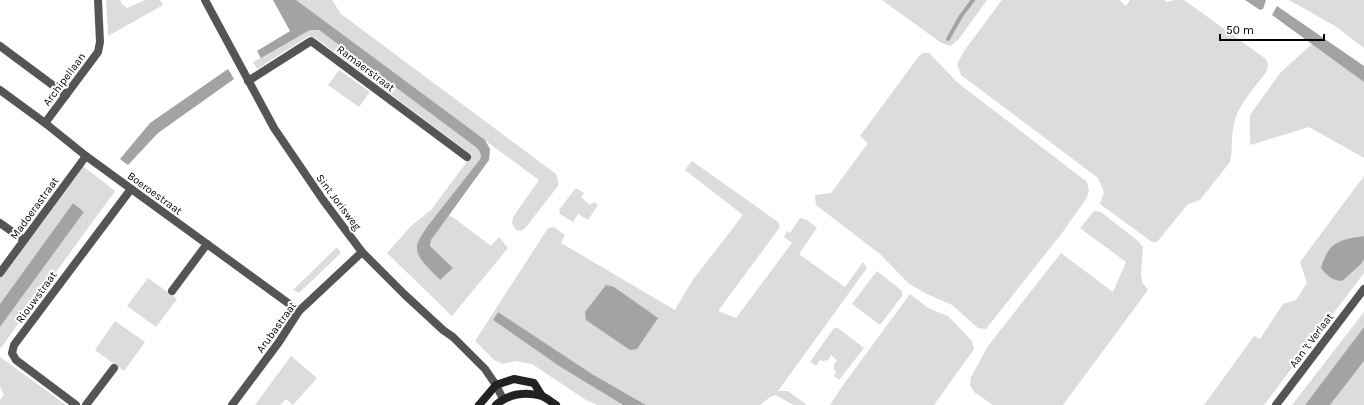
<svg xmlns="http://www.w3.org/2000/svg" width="1364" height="405" viewBox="0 0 1364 405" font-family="Karla,sans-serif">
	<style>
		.green { fill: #dcdcdc }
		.water { fill: #a3a3a3 }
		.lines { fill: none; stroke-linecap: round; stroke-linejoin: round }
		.stream { stroke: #a3a3a3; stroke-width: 4 }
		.minor { stroke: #555; stroke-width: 8 }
		.secondary { stroke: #222; stroke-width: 8 }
		.labels { text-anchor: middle; stroke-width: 4; stroke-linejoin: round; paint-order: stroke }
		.street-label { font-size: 11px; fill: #000; stroke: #fff }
	</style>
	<rect width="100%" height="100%" fill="#fff"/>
	<g class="green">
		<polygon points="106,0 120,0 122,4 127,8 145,0 160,0 163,5 108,36"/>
		<polygon points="296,0 332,0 341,14 556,174 558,180 558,186 526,227 521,231 516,230 512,223 513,217 539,180 379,63"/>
		<polygon points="882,0 987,0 958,40 950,46 940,42"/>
		<path d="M1002,0H1119L1126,6L1130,0H1164L1167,2L1175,0H1184L1266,59L1268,65L1267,71C1256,86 1237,106 1234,124C1231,137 1233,149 1230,162L1200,200L1188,204L1157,242H1152L1100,204L1104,192L1098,178L961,75L957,64L964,51Z"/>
		<polygon points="1289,0 1364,0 1364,48 1335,26"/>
		<polygon points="310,30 319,30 477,148 480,152 481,158 426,228 419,240 439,280 452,268 430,246 431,240 448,215 454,218 491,246 499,237 508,248 452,316 387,253 411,226 431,210 472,155 314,37 309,36 257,69 253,62"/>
		<polygon points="1313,43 1364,82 1364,158 1309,127 1250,145 1250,115 1280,73"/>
		<polygon points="923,53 929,53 958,83 1087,182 1089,191 1086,199 1062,233 986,329 978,328 952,305 927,294 909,284 880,254 816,205 815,195 831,193 868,143 860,136 919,56"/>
		<polygon points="339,70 370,92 359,107 328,85"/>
		<polygon points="692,161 778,222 780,227 718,311 736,318 792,243 784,237 787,231 790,233 800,218 807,220 817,228 799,254 845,287 863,262 867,268 778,391 788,391 807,405 794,405 775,395 770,397 760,405 646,405 592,374 498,312 493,320 559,366 623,405 597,405 586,400 532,364 515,361 503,364 494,360 475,341 548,228 554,227 565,235 561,243 675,310 692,281 743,215 685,170"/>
		<polygon points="83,166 115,191 0,349 0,327 84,212 73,203 0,304 0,278"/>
		<path d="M1364,176V236C1341,239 1336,240 1323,259L1361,264L1364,260V273L1264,405H1204L1254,336L1260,339L1283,304L1296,300L1307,283L1300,262Z"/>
		<polygon points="575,189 578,189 584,193 581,197 590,205 594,202 598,205 588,220 578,214 573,222 560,214 559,210"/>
		<polygon points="1094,211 1101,212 1138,241 1143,247 1141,273 1142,282 1148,290 1063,405 993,405 974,392 970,385 971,377 988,346 1061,253 1113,292 1126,262 1080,228"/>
		<polygon points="337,247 341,253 299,293 293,290"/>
		<polygon points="877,271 902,291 902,296 880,325 852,304"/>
		<polygon points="148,278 177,299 156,327 127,306"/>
		<polygon points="910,294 928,308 948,316 972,341 974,349 934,405 830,405 841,388"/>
		<polygon points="1364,312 1364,327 1305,405 1292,405"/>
		<polygon points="115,321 145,342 124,371 95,350"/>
		<polygon points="834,328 838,328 864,348 839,380 834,376 836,372 834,370 834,365 837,360 831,355 828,360 823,361 820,360 816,366 810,362"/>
		<polygon points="291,356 317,378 293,405 286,399 280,405 255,405"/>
		<polygon points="0,357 66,405 0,405 0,400 4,395 0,386"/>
		<polygon points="1364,361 1364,405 1330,405"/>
	</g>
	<g class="water">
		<path d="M273,0H296L485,140L490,149L489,160L431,240L430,246L453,268L440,280C433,272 417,259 417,249C416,242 423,234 426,228L481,158L480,152L477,148L319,30H310L261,58L257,51L290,31Z"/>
		<polygon points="1245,0 1266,0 1263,9 1260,10"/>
		<polygon points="1277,6 1364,66 1364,82 1272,15"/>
		<polygon points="228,69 234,79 158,133 128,165 120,159 150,123"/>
		<polygon points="73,203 84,212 0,327 0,304"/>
		<path d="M1364,236V260L1361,264L1342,281C1332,280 1327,276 1321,268C1328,242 1340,239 1364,236Z"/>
		<polygon points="606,285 614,287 658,318 637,349 630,350 586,320 585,312"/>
		<polygon points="498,312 592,374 646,405 623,405 559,366 493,320"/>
		<polygon points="1364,327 1364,361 1330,405 1305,405"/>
	</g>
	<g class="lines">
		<polyline class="stream" points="948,39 961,16 973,0"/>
		<g class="minor">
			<polyline points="205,0 274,128 323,200 362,252 404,294 443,330 453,337 485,369 496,385 503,399"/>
			<polyline points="0,46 66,95"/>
			<polyline points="248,81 311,41 467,157"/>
			<polyline points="0,90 45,123 86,156 299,311"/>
			<polyline points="45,123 98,52 100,42 98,0"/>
			<polyline points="0,223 24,240"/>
			<polyline points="0,273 86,156"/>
			<polyline points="172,291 207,244"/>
			<polyline points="76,405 16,360 12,353 14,345 131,189"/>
			<polyline points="86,405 114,368"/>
			<polyline points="232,405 279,342 299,311 362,252"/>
			<polyline points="1276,405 1364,289"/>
		</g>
		<g class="secondary">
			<polyline points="479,405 496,385 514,379 534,383 542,396"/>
			<path d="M496,405C508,394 525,391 542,396C547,398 551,402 556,405"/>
		</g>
	</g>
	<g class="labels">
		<g class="street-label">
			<text transform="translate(366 68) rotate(37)" y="4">Ramaerstraat</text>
			<text transform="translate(64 79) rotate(-53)" y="4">Archipellaan</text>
			<text transform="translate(155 193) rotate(36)" y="4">Boeroestraat</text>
			<text transform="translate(339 202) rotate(53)" y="4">Sint Jorisweg</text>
			<text transform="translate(34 208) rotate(-54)" y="4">Madoerastraat</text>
			<text transform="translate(36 297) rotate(-54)" y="4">Riouwstraat</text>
			<text transform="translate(276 327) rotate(-54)" y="4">Arubastraat</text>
			<text transform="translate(1311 340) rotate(-53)" y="4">Aan 't Verlaat</text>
		</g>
	</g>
	<path d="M1220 34v6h104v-6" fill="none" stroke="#000000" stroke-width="2"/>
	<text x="1226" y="34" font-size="12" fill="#000000" stroke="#ffffff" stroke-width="3" paint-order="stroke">50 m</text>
</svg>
